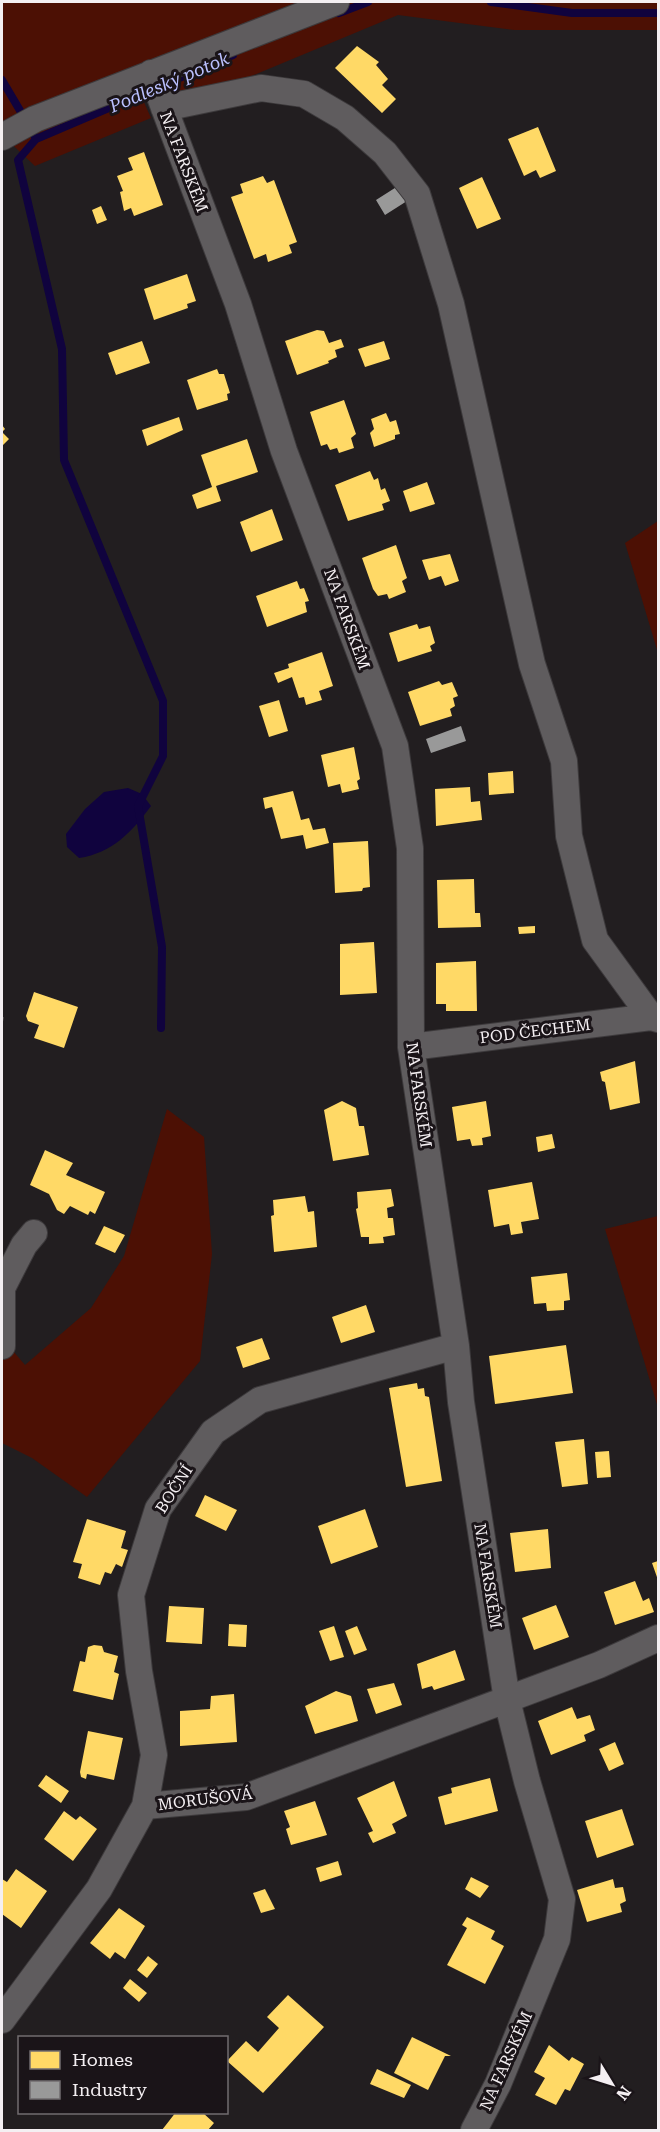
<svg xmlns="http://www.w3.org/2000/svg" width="660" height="2132" viewBox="0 0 660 2132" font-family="'Roboto Serif',serif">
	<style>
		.green { fill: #4c1004 }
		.water { fill: #10033e }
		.homes { fill: #ffd966 }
		.industry { fill: #999 }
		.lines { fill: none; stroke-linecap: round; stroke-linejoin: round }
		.stream { stroke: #10033e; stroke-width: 8 }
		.minor-casing { stroke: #3d3a3c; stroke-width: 28 }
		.path { stroke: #5e5a5c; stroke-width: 4; stroke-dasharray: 1.5 4.5; stroke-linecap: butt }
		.minor { stroke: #5f5c5e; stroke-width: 26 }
		.labels { text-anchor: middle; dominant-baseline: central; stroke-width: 6; stroke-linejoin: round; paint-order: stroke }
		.street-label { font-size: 16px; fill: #f4eff2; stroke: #1a1418 }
		.water-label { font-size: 18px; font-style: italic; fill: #bac0fe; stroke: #1a1418 }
	</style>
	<rect width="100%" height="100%" fill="#221e20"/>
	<!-- green -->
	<path class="green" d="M2 2H330L134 80 151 118 35 166 2 135Z
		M345 2H658V30H514L398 15 213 92C186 95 176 98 160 74Z
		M658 521V653L625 543Z
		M167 1109 204 1137 212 1254 200 1361 87 1497 32 1458 2 1443V1338L25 1365 91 1308 124 1256Z
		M658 1216V1408L605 1229Z"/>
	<!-- water -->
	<path class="water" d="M128 788 142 794 151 806C132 832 112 853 79 858L67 847 66 834 85 809 104 792Z"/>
	<!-- homes -->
	<path class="homes" d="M357 46 379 62 376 65 388 79 382 85 396 99 382 113 335 68Z
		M538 127 556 171 540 178 536 170 524 176 508 139Z
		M144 152 163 205 134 216 131 208 124 211 120 192 123 191 117 176 133 170 128 158Z
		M263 176 267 183 274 180 297 242 289 245 292 253 268 262 266 254 254 259 231 197 243 193 240 184Z
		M482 177 501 219 477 229 459 188Z
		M101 206 107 220 97 224 92 210Z
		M187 274 196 301 187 304 188 308 154 320 144 289Z
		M317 330 324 331 329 343 341 339 344 347 335 350 337 357 328 361 329 363 297 375 285 341Z
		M142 341 150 363 116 375 108 353Z
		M384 341 390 359 365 367 358 349Z
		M217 369 219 374H224L230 393 227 394 228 400 197 410 187 380Z
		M344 400 356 434 351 438 354 448 339 453 337 448 330 450 327 444 321 446 310 412Z
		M386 413 390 422 396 420 400 434 395 435V439L374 447 370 433 374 429 371 419Z
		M179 417 183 430 147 446 142 430Z
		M2 425 5 429 2 432 9 439 2 446Z
		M247 439 258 472 216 486 221 501 197 509 192 495 212 487 201 455Z
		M370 471 374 480 378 478 381 490 385 488 390 501 382 504 384 510 348 521 335 485Z
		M427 482 435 504 410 512 403 491Z
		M272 509 283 540 251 552 240 522Z
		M396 545 407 578 402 581 406 592 389 599 387 594 378 596 373 589 362 558Z
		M450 554 459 581 445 586 441 576 429 580 422 560Z
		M297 581 300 589 304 588 309 601 305 602 307 612 267 627 256 596Z
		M417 624 419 629 430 626 435 643 430 646 432 651 398 662 389 633Z
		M322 652 333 686 319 691 322 700 306 705 304 697 299 698 292 677 278 683 274 673 289 668 288 664Z
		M439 681 442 685 452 682 458 696 453 698 455 706 450 709 452 716 420 726 408 692Z
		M279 700 288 731 269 737 259 706Z
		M354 747 360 779 357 781 359 789 342 793 340 784 328 787 321 755Z
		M513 771 514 793 489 795 488 773Z
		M470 787 471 802 480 801 482 820 436 826 435 789Z
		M293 791 301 820 309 818 313 830 325 828 329 843 306 849 303 835 281 839 272 807 265 809 263 798Z
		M368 841 370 887 363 888 362 891 335 893 333 843Z
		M474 879 475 913H480L481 927 438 928 437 880Z
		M535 926V933L519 934 518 927Z
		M374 942 377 993 340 995V944Z
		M476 961 477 1011H446V1004H436V963Z
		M34 992 78 1007 64 1048 34 1038 39 1025 28 1021 26 1016Z
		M635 1061 640 1103 610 1110 605 1082 602 1081 600 1072Z
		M342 1101 356 1108 359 1126H364L369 1155 333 1161 324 1110Z
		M486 1101 491 1136 482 1138 483 1145 472 1146 470 1139 457 1141 452 1107Z
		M552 1134 555 1148 538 1152 536 1137Z
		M45 1150 73 1163 66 1175 105 1192 95 1214 90 1211 88 1215 70 1206 64 1214 57 1210 49 1194 30 1185Z
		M532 1182 539 1219 521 1222 523 1233 511 1235 509 1224 494 1227 488 1190Z
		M391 1189 394 1206 387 1208 388 1218H393L395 1235 383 1237 384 1243 369 1244V1237H361L356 1209 358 1208 357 1192Z
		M305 1196 308 1212 314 1211 317 1247 274 1252 271 1216 274 1215 273 1200Z
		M104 1226 125 1235 115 1253 95 1244Z
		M567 1273 570 1300 564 1301V1310L547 1311 546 1303 534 1304 531 1277Z
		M366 1305 375 1332 341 1343 332 1317Z
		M262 1338 270 1359 243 1368 236 1347Z
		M566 1345 573 1393 495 1404 489 1356Z
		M417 1383 418 1389 424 1388 425 1396 429 1397 442 1481 406 1487 389 1388Z
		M584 1439 588 1484 562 1487 555 1442Z
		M609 1451 611 1477 597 1478 595 1452Z
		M205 1495 237 1510 226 1531 195 1516Z
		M365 1509 378 1547 331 1564 318 1526Z
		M87 1519 126 1531 121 1548 128 1550 122 1567 116 1564 111 1574 105 1572 100 1585 78 1578 82 1564 73 1562Z
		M548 1529 551 1568 515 1572 510 1533Z
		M658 1561V1580L652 1563Z
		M635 1581 643 1601 649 1598 654 1612 615 1625 604 1592Z
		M556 1605 569 1637 534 1650 522 1618Z
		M169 1606 204 1608 202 1644 166 1642Z
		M229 1624 247 1625 246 1647 228 1646Z
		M334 1626 344 1657 330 1661 319 1631Z
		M357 1626 367 1650 354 1655 345 1631Z
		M94 1645 102 1646 104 1652 118 1656 114 1672 119 1674 113 1700 73 1691 80 1661 85 1662 88 1647Z
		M455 1650 465 1680 434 1690 432 1686 422 1689 417 1664Z
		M394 1683 402 1705 376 1714 367 1689Z
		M336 1691 351 1696 358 1721 315 1734 305 1706Z
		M234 1694 237 1742 180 1746V1711L210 1709 211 1696Z
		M572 1707 577 1719 590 1715 595 1730 584 1735 586 1741 551 1755 538 1721Z
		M88 1731 123 1738 114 1780 87 1774 86 1779 81 1777 80 1772Z
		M615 1742 624 1764 609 1771 599 1749Z
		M46 1775 69 1791 61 1803 38 1786Z
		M490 1778 498 1811 445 1825 438 1797 452 1793 451 1788Z
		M394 1781 407 1816 392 1824 396 1833 373 1843 368 1833 373 1831 357 1798Z
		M315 1801 327 1835 291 1845 286 1829 290 1827 284 1811Z
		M622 1809 634 1845 597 1858 585 1821Z
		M64 1811 76 1820 80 1816 97 1829 73 1861 44 1839Z
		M338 1861 342 1875 320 1882 316 1868Z
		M16 1869 47 1891 21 1928 2 1914V1879L7 1882Z
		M471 1877 489 1886 480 1898 465 1889Z
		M613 1879 615 1888 623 1887 626 1901 620 1904 622 1912 587 1922 577 1890Z
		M265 1889 275 1909 261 1913 253 1893Z
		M119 1908 145 1926 125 1959 115 1952 110 1959 90 1943Z
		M467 1917 495 1931 491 1939 504 1946 485 1984 447 1965 467 1928 462 1925Z
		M148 1956 158 1964 147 1978 137 1970Z
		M130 1979 147 1993 139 2002 123 1988Z
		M288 1995 324 2027 263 2093 227 2061 246 2041 258 2052 279 2028 267 2017Z
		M412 2037 451 2056H445L428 2090 394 2073Z
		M549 2045 569 2061 572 2057 584 2064 570 2091 565 2089 556 2105 535 2095 545 2078 534 2072Z
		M377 2069 411 2085 404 2098 370 2084Z
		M176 2112H202L214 2123 208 2130H162Z"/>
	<!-- industry -->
	<path class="industry" d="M398 186 407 201 385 215 376 200Z
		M461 726 466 741 431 753 426 739Z"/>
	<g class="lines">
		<!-- stream -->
		<path class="stream" d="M491 2 572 13H658
			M339 13 368 2
			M2 80 25 119
			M34 135 36 139 233 55
			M36 139 18 160 62 349 64 460 163 701V756L138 806 162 947 161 1028"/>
		<defs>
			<path id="minor" d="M151 73 238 304 284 451 395 746 410 848 411 1047 456 1346 461 1402 507 1700 527 1781 562 1899 557 1939 498 2084 474 2130
				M164 108 261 88 304 94 345 118 385 153 417 194 451 304 532 664 564 761 569 836 595 940 651 1017
				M2 137 35 119 336 2
				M411 1047 651 1017 658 1019
				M2 1346V1288L24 1245 34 1233
				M145 1806 154 1755 139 1671 131 1595 158 1509 213 1432 260 1400 456 1346
				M2 2020 99 1889 145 1806 246 1797 599 1665 658 1638"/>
		</defs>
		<!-- minor casing -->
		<use href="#minor" class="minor-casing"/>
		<!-- path -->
		<path class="path" d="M2 1019 7 1020"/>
		<!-- minor -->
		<use href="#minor" class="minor"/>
	</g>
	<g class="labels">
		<!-- street labels -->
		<g class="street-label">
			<text transform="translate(184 162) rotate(69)">NA FARSKÉM</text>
			<text transform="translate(347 619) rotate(70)">NA FARSKÉM</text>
			<text transform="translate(535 1031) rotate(-7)">POD ČECHEM</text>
			<text transform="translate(419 1095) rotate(82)">NA FARSKÉM</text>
			<text transform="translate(174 1489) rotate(-57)">BOČNÍ</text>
			<text transform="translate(488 1576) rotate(81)">NA FARSKÉM</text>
			<text transform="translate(205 1799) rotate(-7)">MORUŠOVÁ</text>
			<text transform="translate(506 2061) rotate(-66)">NA FARSKÉM</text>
		</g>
		<!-- water labels -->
		<g class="water-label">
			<text transform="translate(169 82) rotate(-23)">Podleský potok</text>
		</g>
	</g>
	<!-- border -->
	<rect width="660" height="2132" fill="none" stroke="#f4eff2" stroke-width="6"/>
	<!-- legend -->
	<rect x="18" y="2036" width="210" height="78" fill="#1a1418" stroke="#716c6f" stroke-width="1.5"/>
	<rect x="30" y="2051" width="30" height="18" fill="#ffd966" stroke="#716c6f" stroke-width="1.5"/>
	<text x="72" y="2066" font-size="18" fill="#f4eff2">Homes</text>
	<rect x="30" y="2081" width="30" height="18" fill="#999999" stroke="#716c6f" stroke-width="1.5"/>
	<text x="72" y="2096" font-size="18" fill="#f4eff2">Industry</text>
	<!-- north arrow -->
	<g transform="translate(612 2084) rotate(128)" stroke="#1a1418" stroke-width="4.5" paint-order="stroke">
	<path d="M0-4.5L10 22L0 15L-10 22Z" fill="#f4eff2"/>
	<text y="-9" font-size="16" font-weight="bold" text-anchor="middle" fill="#f4eff2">N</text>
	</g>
</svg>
